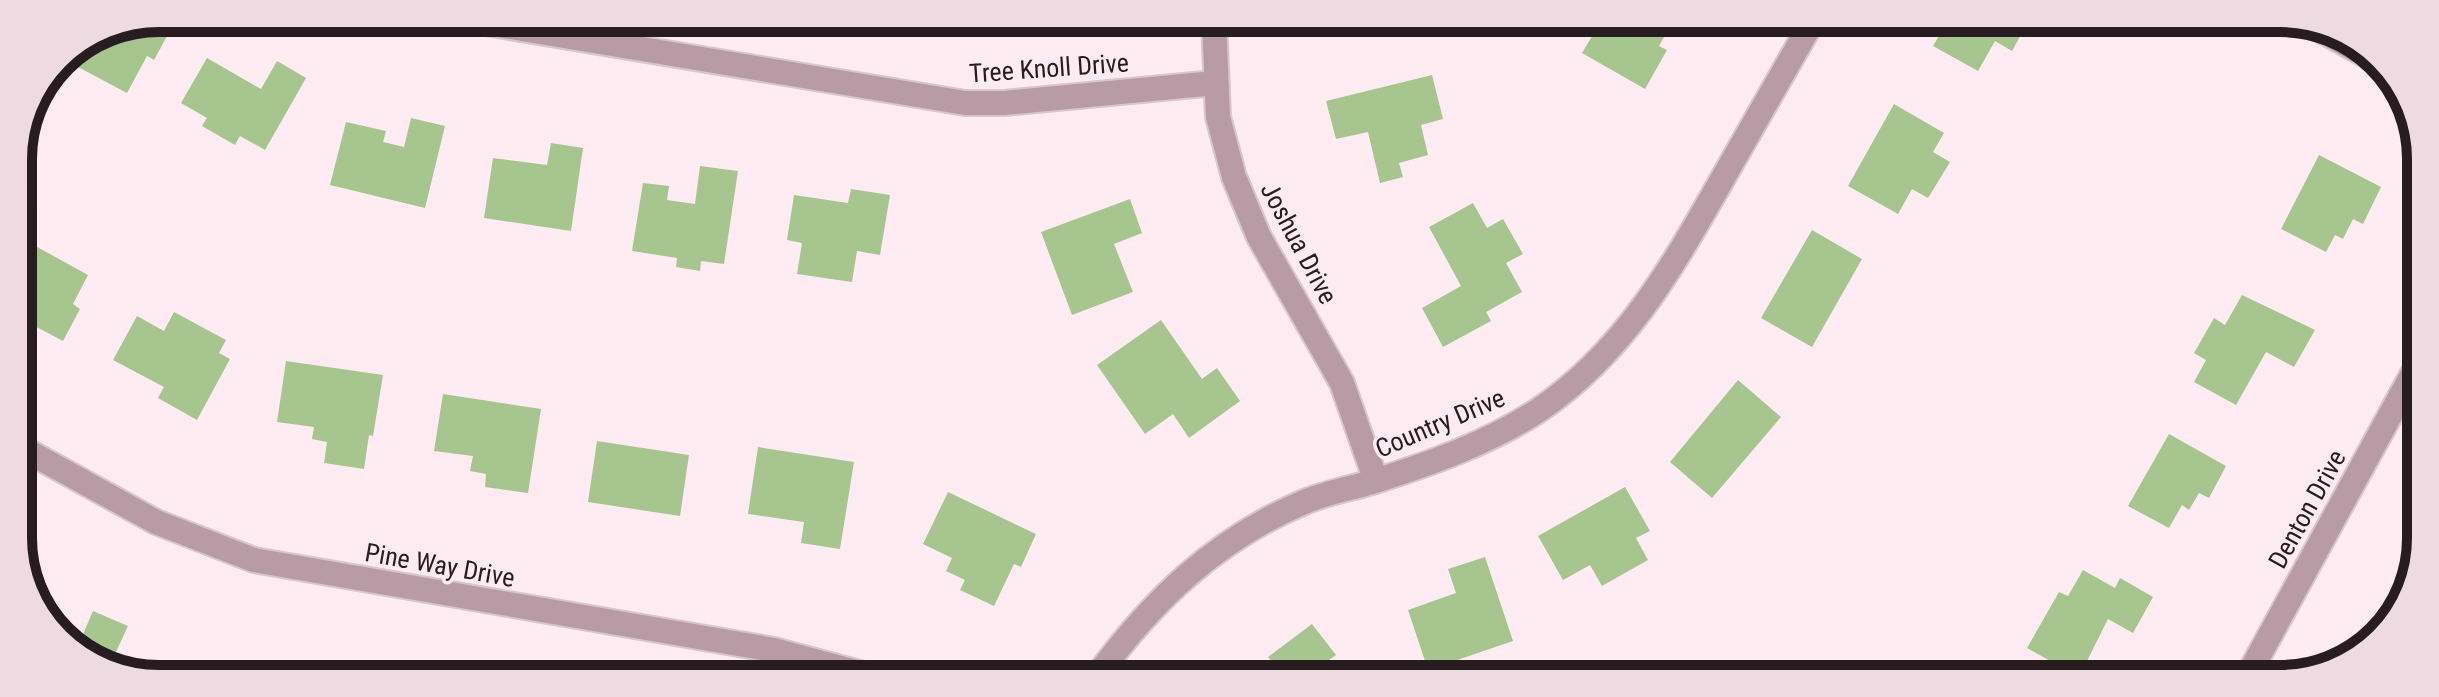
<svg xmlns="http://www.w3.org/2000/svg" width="2439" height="697" viewBox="0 0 2439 697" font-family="'Roboto Condensed',sans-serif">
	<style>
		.building { fill: #a7c58e }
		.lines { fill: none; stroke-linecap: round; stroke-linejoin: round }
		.street-casing { stroke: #d7c7cc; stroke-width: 28 }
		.street { stroke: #b89ba5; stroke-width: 24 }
		.labels { text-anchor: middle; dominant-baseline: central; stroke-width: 7; stroke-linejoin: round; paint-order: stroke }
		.street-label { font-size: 26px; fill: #271d21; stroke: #feecf2 }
		.rim { fill: none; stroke: #271d21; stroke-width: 10 }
	</style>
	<rect width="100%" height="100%" fill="#feecf2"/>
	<!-- building -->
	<path class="building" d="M159 18H177L154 60 147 56 127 93 61 58 105 29Z
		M1601 21 1621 24 1620 21H1673L1659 46 1667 50 1645 89 1582 53Z
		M1947 22H2028L2012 51 1995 41 1978 71 1933 46Z
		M207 58 261 89 277 61 306 78 265 150 240 136 235 145 202 126 207 118 181 103Z
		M1432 75 1443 119 1421 125 1428 155 1399 163 1403 177 1380 183 1368 132 1336 139 1326 101Z
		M1894 104 1944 133 1933 152 1950 162 1928 198 1912 189 1898 214 1848 186Z
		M411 118 445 126 425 208 330 185 346 122 386 131 383 142 404 147Z
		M551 143 583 148 571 231 484 218 493 158 547 165Z
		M2319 155 2381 187 2363 224 2353 219 2343 239 2335 235 2326 252 2281 229Z
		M700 166 738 171 724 264 701 261 700 271 676 267 677 258 632 251 643 183 669 186 667 200 695 204Z
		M851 189 890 195 880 255 857 251 852 282 797 274 802 243 787 240 794 195 848 203Z
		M1130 199 1142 233 1114 244 1133 292 1072 315 1041 232Z
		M1473 203 1487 228 1503 219 1523 254 1506 263 1522 292 1486 312 1491 321 1443 347 1422 308 1461 286 1429 227Z
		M1812 230 1862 259 1812 347 1761 318Z
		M19 237 88 275 73 304 80 309 63 341 27 322 33 310 19 302Z
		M2242 295 2315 330 2294 367 2266 352 2236 405 2194 382 2206 360 2194 353 2214 318 2225 325Z
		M174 312 226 340 219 353 230 359 197 420 158 398 164 387 113 360 137 316 164 331Z
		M1161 320 1202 379 1217 368 1240 401 1189 438 1173 414 1145 434 1097 365Z
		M286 361 383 375 373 436 369 435 364 469 324 463 327 442 312 439 314 427 277 422Z
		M1738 380 1781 417 1712 498 1670 462Z
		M443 394 541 409 528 493 485 487 486 474 470 471 473 456 434 451Z
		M2169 434 2226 466 2209 498 2199 493 2189 510 2182 505 2169 528 2128 506Z
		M597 441 689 455 680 516 588 502Z
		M758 447 854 462 840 549 801 543 804 522 748 514Z
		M1625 487 1650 531 1636 538 1648 560 1602 586 1590 565 1563 580 1538 536Z
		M948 492 1036 534 1021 567 1014 564 994 606 960 590 965 580 946 571 952 558 923 544Z
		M1485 557 1513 641 1428 670 1408 610 1456 593 1448 569Z
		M2083 570 2115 588 2120 578 2153 597 2133 633 2108 619 2079 677 2027 648 2059 592 2068 596Z
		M93 611 128 626 109 667 77 648Z
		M1312 624 1336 655 1326 662 1337 677H1262L1276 666 1268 657Z
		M208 660 246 669 244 675 205 674Z"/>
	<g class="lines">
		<defs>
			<path id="street" d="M462 19 965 103H1004L1215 83
				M1214 20 1218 117 1234 177 1259 237 1342 383 1376 481
				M2308 23 2382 64
				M20 447 156 522 254 560 774 650 871 676
				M1097 676C1152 601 1215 540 1302 503 1324 493 1349 489 1372 482 1429 464 1489 443 1539 410 1623 353 1670 271 1719 185 1750 130 1781 76 1812 22
				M2246 679 2417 366"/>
		</defs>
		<!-- street casing -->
		<use href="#street" class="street-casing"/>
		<!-- street -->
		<use href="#street" class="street"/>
	</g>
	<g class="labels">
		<!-- street labels -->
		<g class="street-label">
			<text transform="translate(1049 68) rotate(-4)">Tree Knoll Drive</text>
			<text transform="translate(1299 243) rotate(62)">Joshua Drive</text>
			<text transform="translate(1440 423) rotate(-23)">Country Drive</text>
			<text transform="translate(2307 509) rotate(-61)">Denton Drive</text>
			<text transform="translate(440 565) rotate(10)">Pine Way Drive</text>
		</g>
	</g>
	<!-- crop -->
	<path d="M0 0H2439V697H0ZM159 32H2280A127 127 0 0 1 2407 159V538A127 127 0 0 1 2280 665H159A127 127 0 0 1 32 538V159A127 127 0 0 1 159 32Z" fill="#eddbe1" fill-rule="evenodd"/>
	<path class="rim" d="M159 32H2280A127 127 0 0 1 2407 159V538A127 127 0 0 1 2280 665H159A127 127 0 0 1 32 538V159A127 127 0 0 1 159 32Z"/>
</svg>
